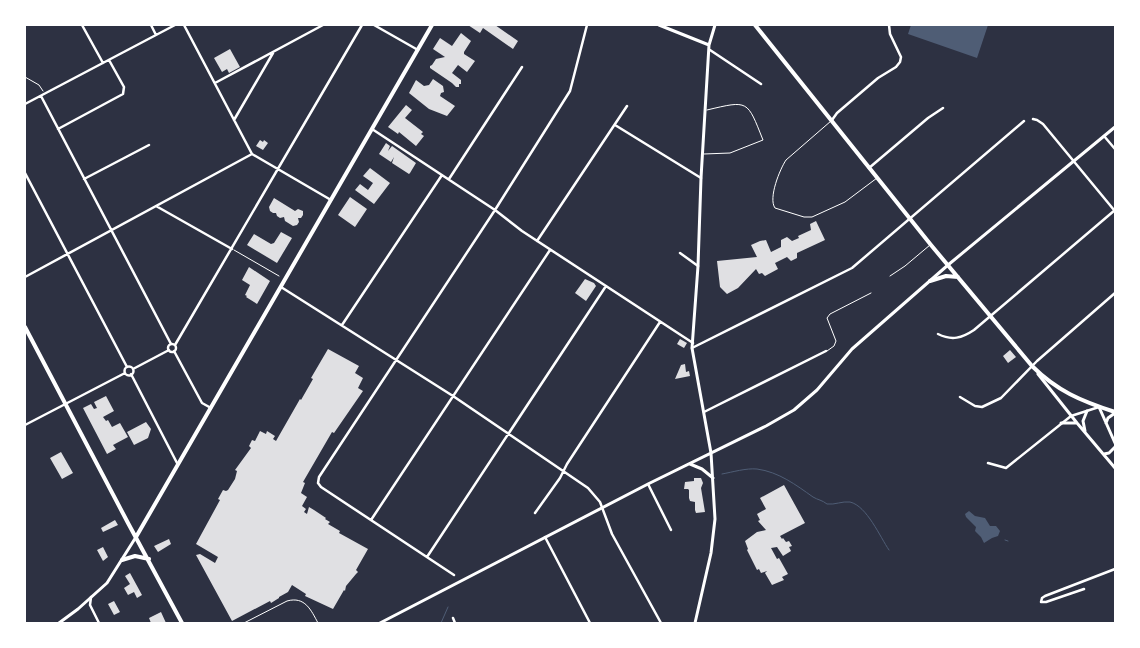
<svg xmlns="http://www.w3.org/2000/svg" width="1140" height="648" viewBox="0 0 1140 648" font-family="'Alegreya Sans',sans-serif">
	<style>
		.water { fill: #4f5d75 }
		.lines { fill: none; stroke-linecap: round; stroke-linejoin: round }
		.stream { stroke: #4f5d75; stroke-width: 1 }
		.building { fill: #e0e0e3 }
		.path { stroke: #fff; stroke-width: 1 }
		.service { stroke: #fff; stroke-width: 1 }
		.minor { stroke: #fff; stroke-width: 2.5 }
		.tertiary { stroke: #fff; stroke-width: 3 }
		.secondary { stroke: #fff; stroke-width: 4 }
	</style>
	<rect width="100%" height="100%" fill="#2d3142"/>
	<!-- water -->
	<path class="water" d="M911 25H988L977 58 908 34Z
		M969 511 975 516 985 518 990 526H996L1000 531 998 536 992 538 984 543 981 537 975 531 976 527 966 517 965 514Z"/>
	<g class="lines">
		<!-- stream -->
		<path class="stream" d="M722 474C733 472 746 468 757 469 779 472 796 485 813 497 818 500 822 500 827 504 835 505 842 501 850 502 867 506 880 537 889 550
			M1005 540 1008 541
			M441 623 448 607"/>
	</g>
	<!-- building -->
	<path class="building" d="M468 25H495L518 41 513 49 483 28 480 33Z
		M461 33 471 41 464 52V54L475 61 467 72 458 65 452 73 461 80V84H459V87H456L452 83 430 68V66L432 65 436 59 445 57 433 49 440 38 452 46Z
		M230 49 240 67 229 73 227 69 222 72 214 58Z
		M433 79 443 86 444 92 441 93 440 96 455 106 447 116 429 109 409 93 416 80 424 86 429 85Z
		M406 105 412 110 405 118 423 132 421 134 424 136 416 146 399 132 398 134 388 127Z
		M260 140 263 142 264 140 268 143 263 150 256 146Z
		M386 143 390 146 388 151 392 146 416 163 410 173 409 174 392 163 394 157 391 162 379 154Z
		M370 168 390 183 374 204 355 190 360 184 368 190 373 183 363 176Z
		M350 197 367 209 355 227 338 215Z
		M274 198 295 211 298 209 303 211V215L301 218H298L299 222 297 225 293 226 285 221 284 217 280 218 277 216 276 213H273L270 211 269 207Z
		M816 221 825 240 797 253V258L791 261 787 257 775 263 778 269 765 276 762 273 759 274 756 269 738 288 727 294 720 287 717 261 757 257 751 245 760 241 766 240 771 252 781 247V240L787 237 792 241 799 238 798 236 811 230 810 224Z
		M281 232 292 238 277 263 247 245 254 234 271 244 274 243Z
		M249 267 270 281 257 304 246 297 247 296 245 295 250 285 242 280Z
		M585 279 594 283 596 286 586 301 575 293Z
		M680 339 687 343 684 348 677 344Z
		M328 349 359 366 355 373 363 378 358 388 363 391 334 433 332 432 303 482 305 483 301 493 307 497 302 506 306 509 304 512 307 514 309 507 314 510 326 518 325 519 330 522 328 524 340 531 339 533 368 549 356 570 358 572 356 574 346 586 345 591 344 590 333 609 305 596 306 594 292 585 288 592 279 597V598L271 603 270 601 232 621 196 555 200 554 215 563 218 557 196 544 220 500 218 499 223 490 226 491 228 490 235 479 237 471 235 470 251 448 249 446 252 440 255 441 260 431 266 434 267 431 275 436 273 439 276 441 300 399 301 400 313 379 311 378Z
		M1010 350 1016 357 1008 363 1003 356Z
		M685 364 686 372 689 371 690 376 675 379 681 365Z
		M106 396 114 411 103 417 106 421 108 420 112 427 120 423 128 437 113 445 116 449 107 454 83 408 91 404 94 409 97 408 94 402Z
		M146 422 151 429 148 438 134 445 127 432Z
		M61 452 73 473 62 479 50 458Z
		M694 478H701L703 483 701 488 705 512 696 513 695 510V502L690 501 689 498V490L688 489H684L685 482 694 481Z
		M784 485 805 523 780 536 782 539 783 538 786 542 789 541 792 546 789 547 791 551 783 556 777 547 771 548 777 559 779 558 788 574 782 577 784 580 772 585 765 573 767 571 761 573 759 569 757 570 747 550 748 549 745 541 757 532 766 530 758 521 760 520 757 514 766 509 760 498Z
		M115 520 118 525 103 532 101 528Z
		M169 539 171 544 158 552 154 546Z
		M103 547 108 557 103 561 97 550Z
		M130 573 142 595 137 598 134 592 128 595 124 588 130 584 125 576Z
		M114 601 120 612 114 615 108 604Z
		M161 612 166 623H151L149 618Z"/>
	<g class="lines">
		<!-- path -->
		<path class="path" d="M25 77 39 85 43 91
			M234 250 279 276"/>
		<!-- service -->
		<path class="service" d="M831 121 786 160C780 169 768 198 775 208L804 217H812L845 202 877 178
			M704 154 730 153 763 140C747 100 749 100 707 110
			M890 276 905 266 930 245
			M827 351 834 346 836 341 827 318 830 314 871 293
			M244 623 287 601C305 596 311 610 318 623"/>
		<!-- minor -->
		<path class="minor" d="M82 25 103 63
			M151 25 156 35
			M184 25 252 154 331 200
			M374 25 418 50
			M710 50 761 84
			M215 83 323 25
			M41 96 171 344
			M25 104 175 25
			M1033 119 1037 120 1043 124 1114 210
			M234 120 273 53
			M832 120 837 113 878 78 896 67 900 62 901 57 890 34 889 25
			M615 125 701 178
			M58 129 123 94 124 87 109 60
			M372 129 495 210 522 231 693 343
			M1104 136 1115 149
			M869 168 928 118 943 108
			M25 173 127 367
			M84 179 149 145
			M449 179 522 67
			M156 206 232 249
			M537 241 627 106
			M680 253 698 266
			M25 277 252 154
			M281 287 453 396 588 488 600 502 612 534 661 623
			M342 325 442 175
			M938 334C952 341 962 338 974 330L1115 210
			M168 348a4 4 0 1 1 8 0a4 4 0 1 1-8 0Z
			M175 345 362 25
			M692 348 852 268 1024 121
			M174 351 202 403 211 408
			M124.5 371a4.5 4.5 0 1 1 9 0a4.5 4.5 0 1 1-9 0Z
			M133 369 169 350
			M131 374 177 463
			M960 397 975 406 982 407 1001 398 1037 361 1115 293
			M704 412 826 351
			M25 425 125 373
			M988 463 1006 468 1071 416 1099 407
			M648 484 671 530
			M535 513 560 478 567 464 660 322
			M371 520 550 250
			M545 537 590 623
			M427 557 606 286
			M454 575 321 487 318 483 319 477 495 210 570 91 587 25
			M1084 589 1046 602H1041L1042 598 1045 596 1115 569
			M91 597 90 605 99 623
			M453 618 455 623"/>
		<!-- tertiary -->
		<path class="tertiary" d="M659 25 709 45
			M1038 374 1077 423 1115 468
			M1099 407 1115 443
			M1061 423H1076
			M1106 423 1108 418 1115 413
			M1085 431 1083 421 1087 411
			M1104 454 1109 453 1115 447
			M690 464 702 469 713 478
			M59 623 78 609 107 583 136 537
			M380 623 648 484 766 426 794 410 817 390 852 349 948 265 1115 127
			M695 623 711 553 715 519 711 453 692 348 698 266 701 178 709 45 715 25"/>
		<!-- secondary -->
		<path class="secondary" d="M755 25 931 245 1032 366C1057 391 1081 401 1115 412
			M930 281 946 276 958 277
			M25 327 128 523 182 623
			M136 537 432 25
			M122 560 135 556 149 559"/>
	</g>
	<!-- border -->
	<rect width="1140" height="648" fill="none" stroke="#ffffff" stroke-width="52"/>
</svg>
